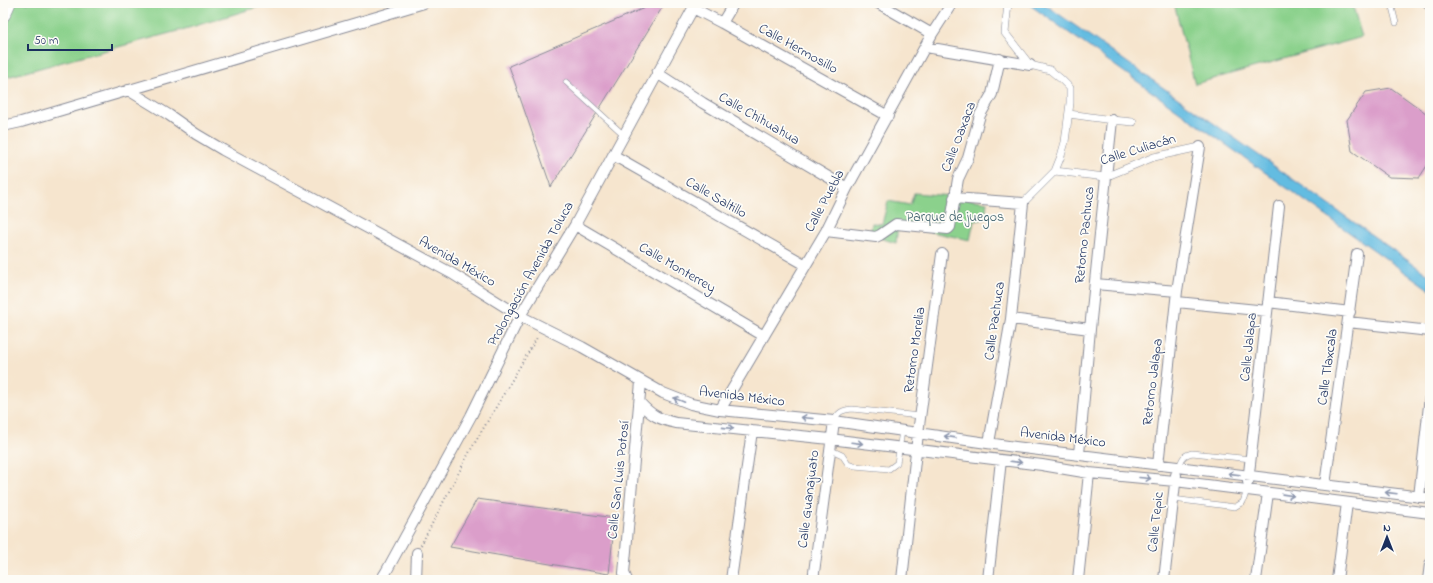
<svg xmlns="http://www.w3.org/2000/svg" width="1433" height="583" viewBox="0 0 1433 583" font-family="'Indie Flower',sans-serif">
	<style>
		.green { fill: #8bd18c; stroke: #538075 }
		.water { fill: #64bce1; stroke: #4076a0 }
		.building { fill: #db9eca }
		.lines { fill: none; stroke-linecap: round; stroke-linejoin: round }
		.service-casing { stroke: #888a96; stroke-width: 6 }
		.pedestrian-casing { stroke: #888a96; stroke-width: 8 }
		.minor-casing { stroke: #888a96; stroke-width: 12 }
		.tertiary-casing { stroke: #888a96; stroke-width: 14 }
		.primary-casing { stroke: #888a96; stroke-width: 16 }
		.path { stroke: #888a96; stroke-width: 2; stroke-dasharray: 1 3; stroke-linecap: butt }
		.service { stroke: #fff; stroke-width: 5 }
		.pedestrian { stroke: #fff; stroke-width: 7 }
		.minor { stroke: #fff; stroke-width: 10 }
		.tertiary { stroke: #fff; stroke-width: 12 }
		.primary { stroke: #fff; stroke-width: 15 }
		.oneway { stroke: #8d97ae }
		.labels { text-anchor: middle; dominant-baseline: central; stroke-width: 3.5; stroke-linejoin: round; paint-order: stroke }
		.street-label { font-size: 14px; fill: #1b2f5e; stroke: #fdfcf7 }
		.park-label { font-size: 14px; fill: #3d606c; stroke: #fdfcf7 }
	</style>
	<rect width="100%" height="100%" fill="#fdfcf7"/>
	<filter id="ink" filterUnits="userSpaceOnUse"><feTurbulence type="fractalNoise" baseFrequency=".025" numOctaves="2"/><feDisplacementMap in="SourceGraphic" scale="8" xChannelSelector="R" yChannelSelector="G"/><feConvolveMatrix kernelMatrix="1 2 1 2 8 2 1 2 1" color-interpolation-filters="sRGB"/></filter>
	<filter id="wash" filterUnits="userSpaceOnUse"><feTurbulence type="fractalNoise" baseFrequency=".012" numOctaves="4" result="noise"/><feDisplacementMap in="SourceGraphic" scale="16" xChannelSelector="R" yChannelSelector="G"/><feGaussianBlur stdDeviation="0.9" result="paint"/><feColorMatrix in="noise" values="0 0 0 0 0 0 0 0 0 0 0 0 0 0 0 0 0 1.4 0 .05"/><feComposite in="paint" operator="in"/></filter>
	<g filter="url(#wash)">
		<rect width="100%" height="100%" fill="#f6e5ce"/>
		<!-- green -->
		<path class="green" d="M16 3H271L185 29 3 78V41L9 20Z
			M1174 3H1352L1362 37 1195 84Z
			M914 193 951 196 987 202 985 219 974 221 970 240 898 225 896 243 870 235 872 223 882 224 888 201 910 205Z"/>
		<!-- water -->
		<path class="water" d="M1027 3H1043L1430 276V290Z"/>
		<g id="blocks">
			<!-- building -->
			<path class="building" d="M656 3H665L551 187 509 66Z
				M1391 88 1430 116V161L1419 178 1389 177 1352 151 1347 120 1366 92Z
				M477 499 615 518 609 574 450 547Z"/>
		</g>
	</g>
	<g filter="url(#ink)">
		<use href="#blocks" fill-opacity="0" stroke="#888a96" stroke-width="1"/>
		<g class="lines">
			<defs>
				<path id="service" d="M1391 3 1396 23
					M566 82 624 135
					M834 421C838 412 842 410 852 409L920 416
					M829 449 842 455 848 464 854 466 889 469 897 463 902 431
					M1179 467C1182 459 1183 455 1192 453L1251 459
					M1173 499 1235 507 1243 502 1247 490"/>
				<path id="pedestrian" d="M1008 3 1005 33 1030 65 1050 70 1061 79 1070 88V103L1065 142 1061 156 1055 171 1023 203
					M1069 114 1112 120 1133 122
					M1055 171 1105 177 1154 157 1200 147"/>
				<path id="minor" d="M878 3 932 34
					M693 8 722 23 888 116
					M722 23 734 3
					M926 47 1030 65
					M657 73 703 103 847 188
					M128 90 169 115 196 134 223 150 451 273 520 316 582 347 663 393 691 404 720 410 834 421 1015 447 1430 498
					M3 126 21 122 424 3
					M613 155 806 265
					M954 198 1023 203 1011 319 989 443
					M575 225 764 336
					M826 231 876 237 880 235 896 224 948 229 950 227 958 179 968 158 980 115 992 94 1000 59
					M1095 284 1177 291
					M1177 302 1267 311
					M1268 302 1350 312
					M1011 319 1090 329
					M1348 322 1430 331
					M640 403C652 416 659 419 676 423L830 439 1042 465 1089 473 1175 481 1430 513
					M720 410 826 231 847 188 932 34 952 3
					M1079 454 1090 329 1112 120
					M1158 465 1177 291 1200 147
					M1248 482 1279 206
					M1325 485 1357 254
					M1419 497 1430 396
					M381 580 386 572 471 416 520 316 575 225 696 3
					M416 580 417 553
					M627 580 624 573 641 382
					M731 580 752 431
					M813 580 834 421
					M902 580 918 433 942 254
					M988 580 1001 460
					M1078 580 1089 473
					M1164 580 1176 475
					M1256 580 1268 493
					M1337 580 1347 503
					M1428 580 1430 564"/>
				<path id="tertiary" d="M1430 3V4"/>
				<path id="primary" d="M3 14 8 3"/>
			</defs>
			<!-- service casing -->
			<use href="#service" class="service-casing"/>
			<!-- pedestrian casing -->
			<use href="#pedestrian" class="pedestrian-casing"/>
			<!-- minor casing -->
			<use href="#minor" class="minor-casing"/>
			<!-- tertiary casing -->
			<use href="#tertiary" class="tertiary-casing"/>
			<!-- primary casing -->
			<use href="#primary" class="primary-casing"/>
			<!-- path -->
			<path class="path" d="M421 545 470 451 538 336"/>
			<!-- service -->
			<use href="#service" class="service"/>
			<!-- pedestrian -->
			<use href="#pedestrian" class="pedestrian"/>
			<!-- minor -->
			<use href="#minor" class="minor"/>
			<!-- tertiary -->
			<use href="#tertiary" class="tertiary"/>
			<!-- primary -->
			<use href="#primary" class="primary"/>
		</g>
		<!-- one-way arrows -->
		<defs><path id="oneway-shaft" d="M-6 0H5M1.5-3L5.5 0L1.5 3" fill="none" stroke-width="1.6" stroke-linecap="round" stroke-linejoin="round"/></defs>
		<g class="oneway">
			<use href="#oneway-shaft" transform="translate(679 400) rotate(-158)"/>
			<use href="#oneway-shaft" transform="translate(807 418) rotate(-175)"/>
			<use href="#oneway-shaft" transform="translate(728 428) rotate(6)"/>
			<use href="#oneway-shaft" transform="translate(950 437) rotate(-172)"/>
			<use href="#oneway-shaft" transform="translate(857 443) rotate(7)"/>
			<use href="#oneway-shaft" transform="translate(1016 462) rotate(7)"/>
			<use href="#oneway-shaft" transform="translate(1234 474) rotate(-173)"/>
			<use href="#oneway-shaft" transform="translate(1145 478) rotate(5)"/>
			<use href="#oneway-shaft" transform="translate(1391 493) rotate(-173)"/>
			<use href="#oneway-shaft" transform="translate(1288 495) rotate(8)"/>
		</g>
	</g>
	<g class="labels">
		<!-- street labels -->
		<g class="street-label">
			<text transform="translate(798 49) rotate(29)">Calle Hermosillo</text>
			<text transform="translate(759 119) rotate(30)">Calle Chihuahua</text>
			<text transform="translate(959 137) rotate(-69)">Calle Oaxaca</text>
			<text transform="translate(1138 150) rotate(-17)">Calle Culiacán</text>
			<text transform="translate(716 198) rotate(30)">Calle Saltillo</text>
			<text transform="translate(825 201) rotate(-62)">Calle Puebla</text>
			<text transform="translate(1085 235) rotate(-84)">Retorno Pachuca</text>
			<text transform="translate(457 262) rotate(30)">Avenida México</text>
			<text transform="translate(677 268) rotate(30)">Calle Monterrey</text>
			<text transform="translate(531 274) rotate(-61)">Prolongación Avenida Toluca</text>
			<text transform="translate(995 321) rotate(-82)">Calle Pachuca</text>
			<text transform="translate(1249 347) rotate(-84)">Calle Jalapa</text>
			<text transform="translate(915 350) rotate(-82)">Retorno Morelia</text>
			<text transform="translate(1328 367) rotate(-82)">Calle Tlaxcala</text>
			<text transform="translate(1153 382) rotate(-83)">Retorno Jalapa</text>
			<text transform="translate(742 397) rotate(7)">Avenida México</text>
			<text transform="translate(1063 438) rotate(7)">Avenida México</text>
			<text transform="translate(619 480) rotate(-84)">Calle San Luis Potosí</text>
			<text transform="translate(809 499) rotate(-83)">Calle Guanajuato</text>
			<text transform="translate(1156 522) rotate(-84)">Calle Tepic</text>
		</g>
		<!-- park labels -->
		<g class="park-label">
			<text x="955" y="217">Parque de juegos</text>
		</g>
	</g>
	<!-- margin -->
	<rect width="1433" height="583" fill="none" stroke="#fdfcf7" stroke-width="16"/>
	<!-- north arrow -->
	<g transform="translate(1387 537)" stroke="#fdfcf7" stroke-width="3" paint-order="stroke">
	<path d="M0-3L7 15L0 10L-7 15Z" fill="#1b2f5e"/>
	<text y="-6" font-size="11" font-weight="bold" text-anchor="middle" fill="#1b2f5e">N</text>
	</g>
	<!-- scale -->
	<path d="M28 44v6h84v-6" fill="none" stroke="#1b2f5e" stroke-width="2"/>
	<text x="34" y="44" font-size="12" fill="#1b2f5e" stroke="#fdfcf7" stroke-width="3" paint-order="stroke">50 m</text>
</svg>
